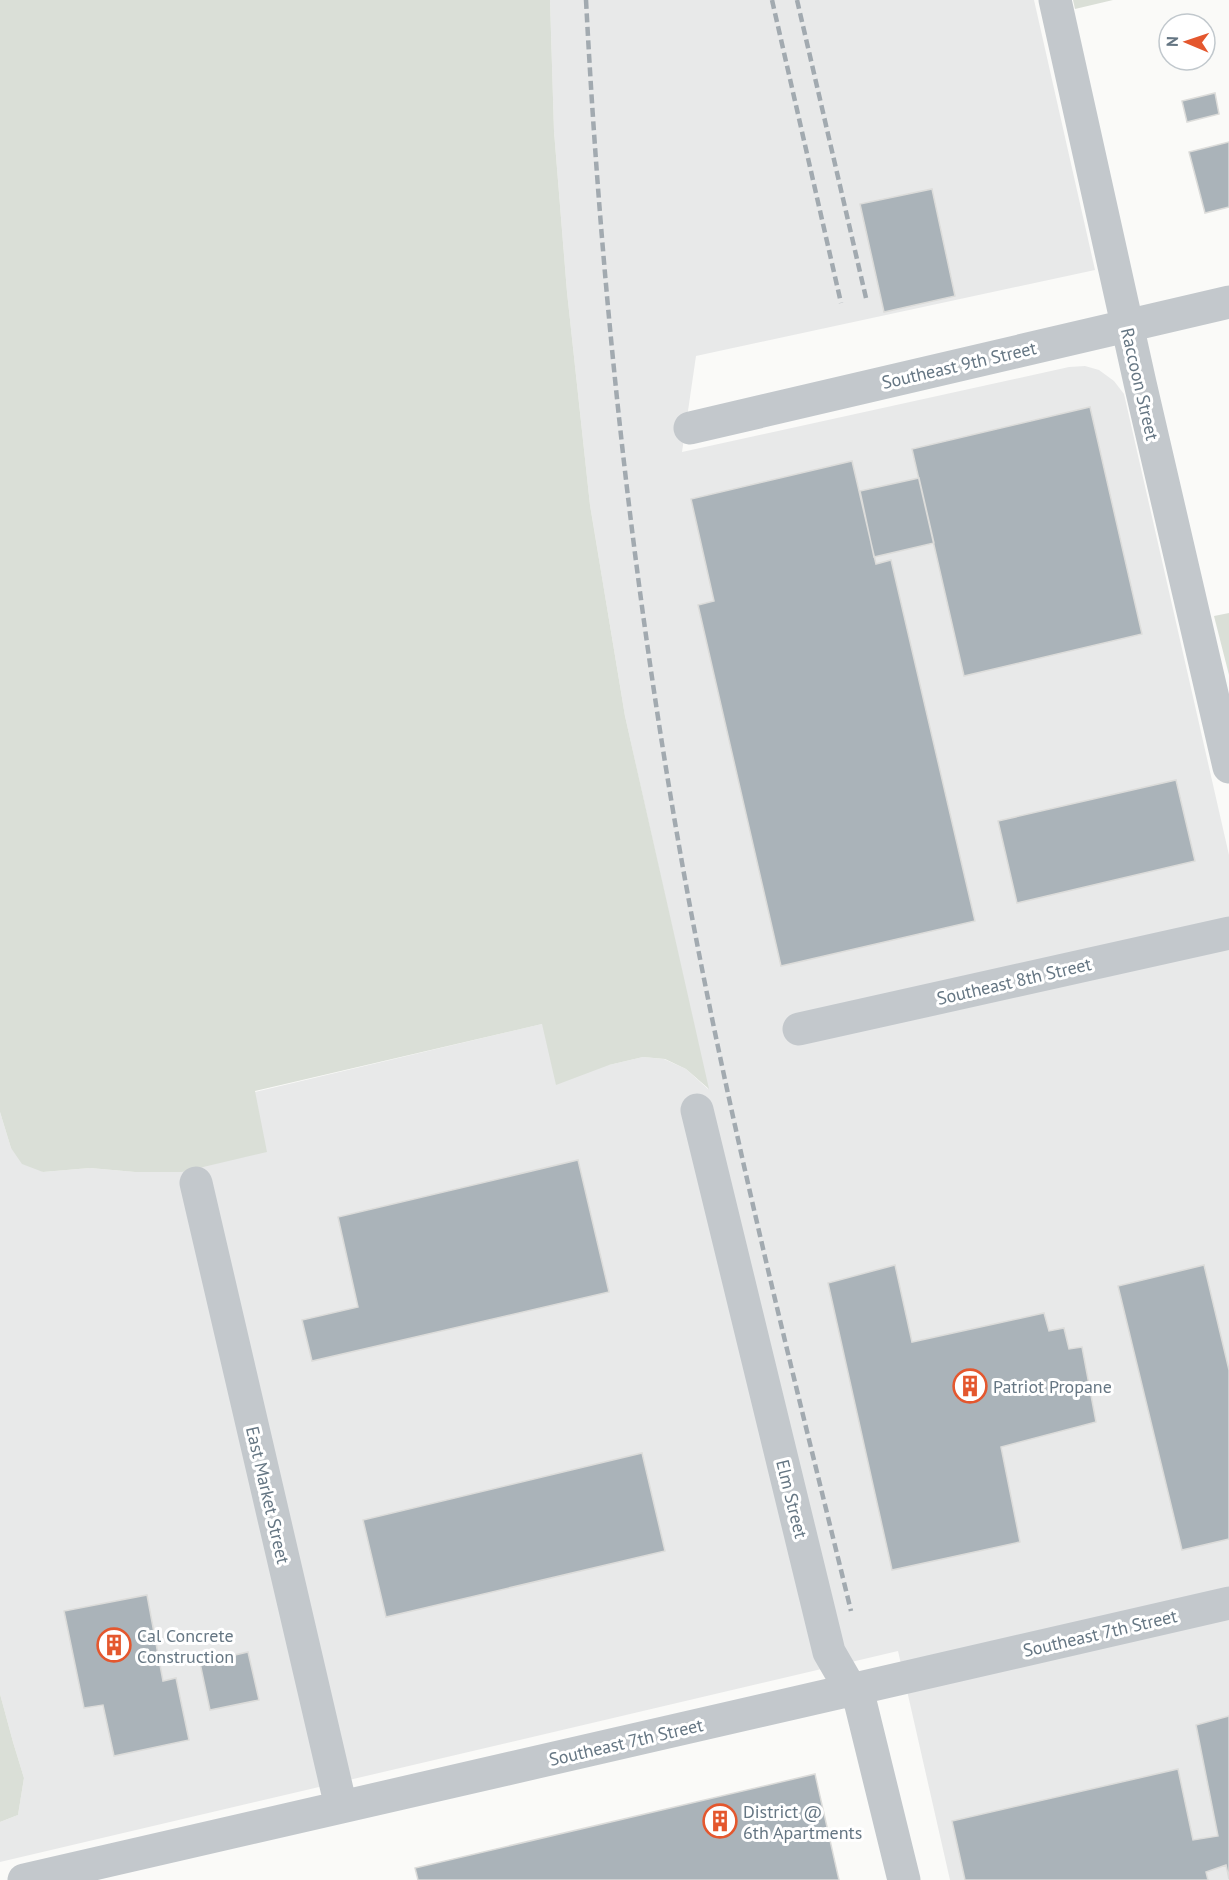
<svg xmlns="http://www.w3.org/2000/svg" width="1229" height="1880" viewBox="0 0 1229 1880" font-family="'PT Sans',sans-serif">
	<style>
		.built { fill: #e8e9e9 }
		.green { fill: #dadfd7 }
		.building { fill: #aab3b9; stroke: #dcdcda; stroke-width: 1.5 }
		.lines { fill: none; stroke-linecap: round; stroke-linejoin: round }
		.street { stroke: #c3c8cc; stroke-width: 33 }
		.rail { stroke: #a2aab0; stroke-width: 4.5; stroke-dasharray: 9 4.5; stroke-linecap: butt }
		.labels { text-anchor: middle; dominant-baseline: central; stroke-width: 6; stroke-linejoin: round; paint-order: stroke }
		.street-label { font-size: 18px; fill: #657683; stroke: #fff }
		.poi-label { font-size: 18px; fill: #657683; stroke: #fff; text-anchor: start }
	</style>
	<rect width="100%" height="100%" fill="#fafaf8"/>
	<!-- built -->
	<path class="built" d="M550 0H1034L1095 270 696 356 682 452 1069 367 1085 366 1099 370 1114 381 1124 394 1229 855V1880H950L898 1651 0 1862V1822L18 1815 24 1778 13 1742 0 1694V1112L11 1148 43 1172 90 1168 135 1172H182L255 1092 542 1024 609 1065 643 1057 664 1059 686 1069 708 1089 625 716 590 505 567 292 554 131Z"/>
	<!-- green -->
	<path class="green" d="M0 0H550L554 131 567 292 590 505 625 716 709 1089 686 1069 665 1059 643 1057 609 1065 556 1085 542 1024 255 1091 267 1152 182 1172H135L90 1168 43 1172 22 1164 11 1148 0 1112Z
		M1073 0H1113L1075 9Z
		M1229 613V675L1214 616Z
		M0 1694 13 1742 24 1778 18 1815 0 1822Z"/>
	<!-- building -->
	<path class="building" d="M1215 93 1219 114 1187 122 1182 101Z
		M1229 142V207L1205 213 1189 152Z
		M932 189 955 296 884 312 860 204Z
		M1090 407 1142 634 964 676 912 449Z
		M852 461 876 564 891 560 975 921 781 966 698 605 714 601 691 499Z
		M919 478 934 543 874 557 860 491Z
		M1176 780 1195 861 1017 903 998 821Z
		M578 1160 609 1292 312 1361 302 1320 358 1307 338 1217Z
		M895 1265 912 1342 1044 1313 1049 1331 1064 1328 1069 1349 1082 1347 1096 1422 1001 1447 1020 1542 892 1570 828 1283Z
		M1204 1265 1229 1370V1539L1182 1550 1118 1286Z
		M642 1453 665 1551 386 1617 363 1520Z
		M147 1595 163 1681 176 1678 189 1740 114 1756 103 1705 84 1708 64 1611Z
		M248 1652 259 1700 210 1710 200 1663Z
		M1229 1716V1879L1226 1865 1206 1872 1208 1880H965L952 1821 1178 1769 1193 1840 1218 1836 1196 1725Z
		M815 1774 839 1880H418L415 1868Z"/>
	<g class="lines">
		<!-- street -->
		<path class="street" d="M1055 0 1140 383 1229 767
			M690 428 1229 302
			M799 1029 1229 933
			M697 1110 829 1652 851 1690 859 1697 904 1880
			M196 1183 341 1807
			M24 1880 1229 1603"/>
		<!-- rail -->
		<path class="rail" d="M586 0C601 287 631 574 681 857 726 1111 790 1361 851 1611
			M772 0 841 303
			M797 0 866 298"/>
	</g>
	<!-- icons -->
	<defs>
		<symbol id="building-ring" viewBox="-11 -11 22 22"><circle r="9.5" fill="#fff" stroke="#e4572e" stroke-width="1.5"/><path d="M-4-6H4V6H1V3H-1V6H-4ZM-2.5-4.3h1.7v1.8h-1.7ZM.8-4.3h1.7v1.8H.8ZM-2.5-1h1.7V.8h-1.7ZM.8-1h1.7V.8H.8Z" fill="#e4572e"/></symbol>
	</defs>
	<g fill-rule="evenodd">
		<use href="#building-ring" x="951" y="1367" width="38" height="38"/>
		<use href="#building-ring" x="95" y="1626" width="38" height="38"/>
		<use href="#building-ring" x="701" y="1802" width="38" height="38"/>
	</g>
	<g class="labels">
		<!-- street labels -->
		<g class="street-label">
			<text transform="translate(959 365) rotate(-13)">Southeast 9th Street</text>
			<text transform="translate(1140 384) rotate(77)">Raccoon Street</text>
			<text transform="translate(1014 981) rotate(-13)">Southeast 8th Street</text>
			<text transform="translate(268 1495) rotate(77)">East Market Street</text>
			<text transform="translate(792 1499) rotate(76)">Elm Street</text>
			<text transform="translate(1100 1633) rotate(-13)">Southeast 7th Street</text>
			<text transform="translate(626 1742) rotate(-13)">Southeast 7th Street</text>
		</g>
		<!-- poi labels -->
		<g class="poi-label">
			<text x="993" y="1386">Patriot Propane</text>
			<text x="137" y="1635">Cal Concrete<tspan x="137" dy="21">Construction</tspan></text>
			<text x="743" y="1811">District @<tspan x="743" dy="21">6th Apartments</tspan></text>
		</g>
	</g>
	<!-- north arrow -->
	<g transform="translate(1187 42) rotate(272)"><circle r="28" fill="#ffffff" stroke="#c1c8cd" stroke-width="1.5"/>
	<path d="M0-4.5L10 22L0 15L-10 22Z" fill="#e4572e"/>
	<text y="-9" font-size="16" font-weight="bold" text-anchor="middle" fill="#657683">N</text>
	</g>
</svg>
